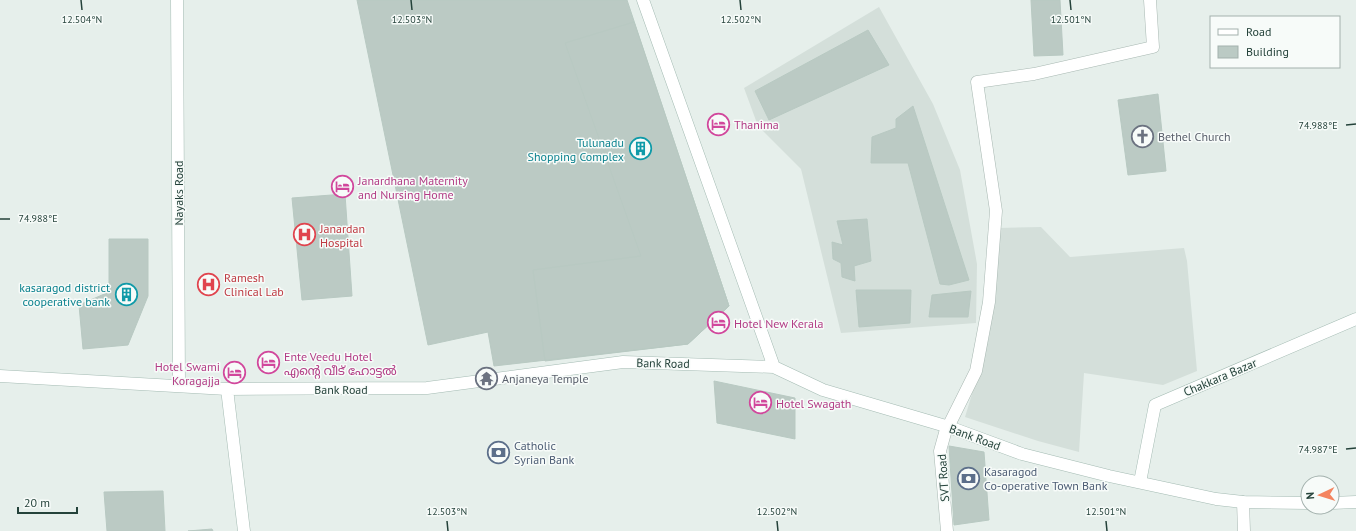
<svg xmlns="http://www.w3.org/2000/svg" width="1356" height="531" viewBox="0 0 1356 531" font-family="'PT Sans','Noto Sans Malayalam',sans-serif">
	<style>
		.built { fill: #d4dfda }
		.building { fill: #bbcac4; stroke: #b8c9c2 }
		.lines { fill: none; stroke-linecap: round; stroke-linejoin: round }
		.street-casing { stroke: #a8b8b2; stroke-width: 13 }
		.secondary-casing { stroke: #a4bbb3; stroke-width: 13 }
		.street { stroke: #fff; stroke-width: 12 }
		.secondary { stroke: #fff; stroke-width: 12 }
		.ticks { fill: none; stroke: #24423a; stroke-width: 1.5 }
		.labels { text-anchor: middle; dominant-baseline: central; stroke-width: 3; stroke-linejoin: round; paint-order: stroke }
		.hotel-label { font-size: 12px; fill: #b23c85; stroke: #f7fbf9; text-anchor: start }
		.worship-label { font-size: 12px; fill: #5b616d; stroke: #f7fbf9; text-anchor: start }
		.culture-label { font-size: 12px; fill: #0d838f; stroke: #f7fbf9; text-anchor: end }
		.street-label { font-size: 12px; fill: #24423a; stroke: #f7fbf9 }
		.health-label { font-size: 12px; fill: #be3a42; stroke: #f7fbf9; text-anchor: start }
		.service-label { font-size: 12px; fill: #4e5e75; stroke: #f7fbf9; text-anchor: start }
		.ticks-label { font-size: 10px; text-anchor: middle; fill: #24423a; stroke: #f7fbf9; stroke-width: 3; stroke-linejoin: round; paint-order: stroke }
	</style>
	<rect width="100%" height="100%" fill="#e6efeb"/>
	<!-- built -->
	<path class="built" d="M879 7 933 104 960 170 977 264 976 323 841 333 801 169 758 126 744 88Z
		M1041 227 1070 257 1184 248 1187 261 1197 371 1163 385 1084 373 1079 452 1038 441 965 417 989 338 998 228Z"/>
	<!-- building -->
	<path class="building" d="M357 0H627L729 306 688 344 494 366 488 332 428 345Z
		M1031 0H1060L1063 55 1034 56Z
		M634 22 729 306 688 344 545 361 533 270 641 256 565 43Z
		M868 30 889 65 769 120 755 91Z
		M1158 94 1166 171 1128 175 1118 100Z
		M913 106 969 280 949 285 940 284 908 163H871L872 137 896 128V119Z
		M345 194 352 296 302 300 292 198Z
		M867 219 871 261 854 266 855 281 842 277 841 263 833 259 832 242 843 245 837 221Z
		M109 239H148V296L128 345 83 349 79 305 109 292Z
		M856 290H911L910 323 859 327Z
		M971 291 968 317H929L932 295Z
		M714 381 795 398V439L717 423Z
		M949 446 984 452 989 520 954 525Z
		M163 491 165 531H107L104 492Z
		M212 529 213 531H188Z"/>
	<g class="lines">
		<defs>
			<path id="street" d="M1243 502 1244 531
				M947 531 940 451 945 433 976 371 989 302 996 211 977 82 1034 74 1153 47 1150 0"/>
			<path id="secondary" d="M177 0 179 385
				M643 0 774 367
				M0 376 227 389 427 388 623 362 774 367 823 390 949 427 1022 454 1109 476 1216 499 1243 502 1308 503
				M227 389 244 531
				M1140 482 1155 405 1356 319
				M1332 503 1356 502"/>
		</defs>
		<!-- street casing -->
		<use href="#street" class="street-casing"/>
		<!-- secondary casing -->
		<use href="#secondary" class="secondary-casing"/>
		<!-- street -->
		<use href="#street" class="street"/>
		<!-- secondary -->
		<use href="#secondary" class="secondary"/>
	</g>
	<!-- ticks -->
	<path class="ticks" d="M81 0 82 10M411 0 412 10M740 0 741 10M1070 0 1071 10M1346 125 1356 124M0 219H10M1346 449 1356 448M447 521 448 531M777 521 778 531M1106 521 1107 531"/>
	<!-- icons -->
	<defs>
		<symbol id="hotel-ring" viewBox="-11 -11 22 22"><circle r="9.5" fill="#f7fbf9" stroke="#d1479c" stroke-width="1.5"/><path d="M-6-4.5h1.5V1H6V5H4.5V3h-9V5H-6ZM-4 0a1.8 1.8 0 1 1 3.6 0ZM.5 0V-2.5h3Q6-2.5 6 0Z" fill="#d1479c"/></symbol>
		<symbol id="church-ring" viewBox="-11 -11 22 22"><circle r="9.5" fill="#f7fbf9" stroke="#6b7280" stroke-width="1.5"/><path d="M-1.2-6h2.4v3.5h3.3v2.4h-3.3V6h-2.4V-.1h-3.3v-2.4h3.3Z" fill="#6b7280"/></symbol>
		<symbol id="building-ring" viewBox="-11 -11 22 22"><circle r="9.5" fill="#f7fbf9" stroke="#0f9aa8" stroke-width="1.5"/><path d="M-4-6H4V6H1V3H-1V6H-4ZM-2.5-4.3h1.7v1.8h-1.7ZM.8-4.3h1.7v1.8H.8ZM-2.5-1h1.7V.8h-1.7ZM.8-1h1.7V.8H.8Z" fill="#0f9aa8"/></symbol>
		<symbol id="hospital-ring" viewBox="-11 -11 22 22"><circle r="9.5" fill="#f7fbf9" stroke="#e0444e" stroke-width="1.5"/><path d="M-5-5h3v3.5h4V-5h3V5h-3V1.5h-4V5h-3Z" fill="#e0444e"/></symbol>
		<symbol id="temple-ring" viewBox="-11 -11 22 22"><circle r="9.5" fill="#f7fbf9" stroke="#6b7280" stroke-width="1.5"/><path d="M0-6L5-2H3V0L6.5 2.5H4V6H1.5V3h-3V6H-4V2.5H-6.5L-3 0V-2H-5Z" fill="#6b7280"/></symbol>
		<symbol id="bank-ring" viewBox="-11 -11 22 22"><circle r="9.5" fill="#f7fbf9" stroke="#5c6f8a" stroke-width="1.5"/><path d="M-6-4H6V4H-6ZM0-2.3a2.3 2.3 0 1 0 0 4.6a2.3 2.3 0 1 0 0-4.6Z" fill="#5c6f8a"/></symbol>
	</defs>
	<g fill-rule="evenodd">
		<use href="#hotel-ring" x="706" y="112" width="25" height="25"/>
		<use href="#church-ring" x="1130" y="124" width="25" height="25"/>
		<use href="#building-ring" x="628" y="136" width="25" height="25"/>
		<use href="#hotel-ring" x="330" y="174" width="25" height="25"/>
		<use href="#hospital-ring" x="292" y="222" width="25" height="25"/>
		<use href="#hospital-ring" x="196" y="272" width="25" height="25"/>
		<use href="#building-ring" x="114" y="282" width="25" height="25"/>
		<use href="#hotel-ring" x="706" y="310" width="25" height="25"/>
		<use href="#hotel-ring" x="256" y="350" width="25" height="25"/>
		<use href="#hotel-ring" x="222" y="360" width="25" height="25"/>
		<use href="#temple-ring" x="474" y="366" width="25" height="25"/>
		<use href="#hotel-ring" x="748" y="390" width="25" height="25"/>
		<use href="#bank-ring" x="486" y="440" width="25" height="25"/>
		<use href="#bank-ring" x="956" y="466" width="25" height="25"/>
	</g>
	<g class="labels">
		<!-- hotel labels -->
		<g class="hotel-label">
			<text x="734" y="124">Thanima</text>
			<text x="358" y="180">Janardhana Maternity<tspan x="358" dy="14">and Nursing Home</tspan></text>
			<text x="734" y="323">Hotel New Kerala</text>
			<text x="284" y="356">Ente Veedu Hotel<tspan x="284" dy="14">എന്റെ വീട് ഹോട്ടൽ</tspan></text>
			<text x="220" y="366" text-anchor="end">Hotel Swami<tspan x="220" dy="14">Koragajja</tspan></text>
			<text x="776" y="403">Hotel Swagath</text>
		</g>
		<!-- worship labels -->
		<g class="worship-label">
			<text x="1158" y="136">Bethel Church</text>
			<text x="502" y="378">Anjaneya Temple</text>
		</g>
		<!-- culture labels -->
		<g class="culture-label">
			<text x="624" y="142">Tulunadu<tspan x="624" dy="14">Shopping Complex</tspan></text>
			<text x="110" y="287">kasaragod district<tspan x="110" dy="14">cooperative bank</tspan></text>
		</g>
		<!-- street labels -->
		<g class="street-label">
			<text transform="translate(178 193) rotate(-90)">Nayaks Road</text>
			<text transform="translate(663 363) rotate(1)">Bank Road</text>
			<text transform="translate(1220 377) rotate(-23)">Chakkara Bazar</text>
			<text x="341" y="389">Bank Road</text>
			<text transform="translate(975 437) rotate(20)">Bank Road</text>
			<text transform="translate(943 478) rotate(-94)">SVT Road</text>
		</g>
		<!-- health labels -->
		<g class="health-label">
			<text x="320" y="228">Janardan<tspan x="320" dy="14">Hospital</tspan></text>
			<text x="224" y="277">Ramesh<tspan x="224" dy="14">Clinical Lab</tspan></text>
		</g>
		<!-- service labels -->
		<g class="service-label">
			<text x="514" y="445">Catholic<tspan x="514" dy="14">Syrian Bank</tspan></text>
			<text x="984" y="471">Kasaragod<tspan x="984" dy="14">Co-operative Town Bank</tspan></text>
		</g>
	</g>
	<g class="ticks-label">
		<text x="741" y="23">12.502°N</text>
		<text x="1071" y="23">12.501°N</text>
		<text x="82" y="23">12.504°N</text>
		<text x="412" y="23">12.503°N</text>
		<text x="1318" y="129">74.988°E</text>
		<text x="38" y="222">74.988°E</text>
		<text x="1318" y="453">74.987°E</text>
		<text x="447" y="515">12.503°N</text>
		<text x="777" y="515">12.502°N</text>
		<text x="1106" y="515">12.501°N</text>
	</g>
	<!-- legend -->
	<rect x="1210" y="16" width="130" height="52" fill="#f7fbf9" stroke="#a3b1ad"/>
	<rect x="1218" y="29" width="20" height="6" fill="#ffffff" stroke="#a3b1ad"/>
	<text x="1246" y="36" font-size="12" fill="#24423a">Road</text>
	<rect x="1218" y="46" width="20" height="12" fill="#bbcac4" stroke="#a3b1ad"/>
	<text x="1246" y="56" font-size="12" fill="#24423a">Building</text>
	<!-- north arrow -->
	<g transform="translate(1320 495) rotate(266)"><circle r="19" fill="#f7fbf9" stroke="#a3b1ad"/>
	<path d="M0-3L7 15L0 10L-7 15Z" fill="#f4845f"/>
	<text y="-6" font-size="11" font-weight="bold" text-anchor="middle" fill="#24423a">N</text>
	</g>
	<!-- scale -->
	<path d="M18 507v6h59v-6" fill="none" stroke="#24423a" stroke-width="2"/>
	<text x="24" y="507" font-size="12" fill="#24423a" stroke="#f7fbf9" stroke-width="3" paint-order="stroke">20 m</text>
</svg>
